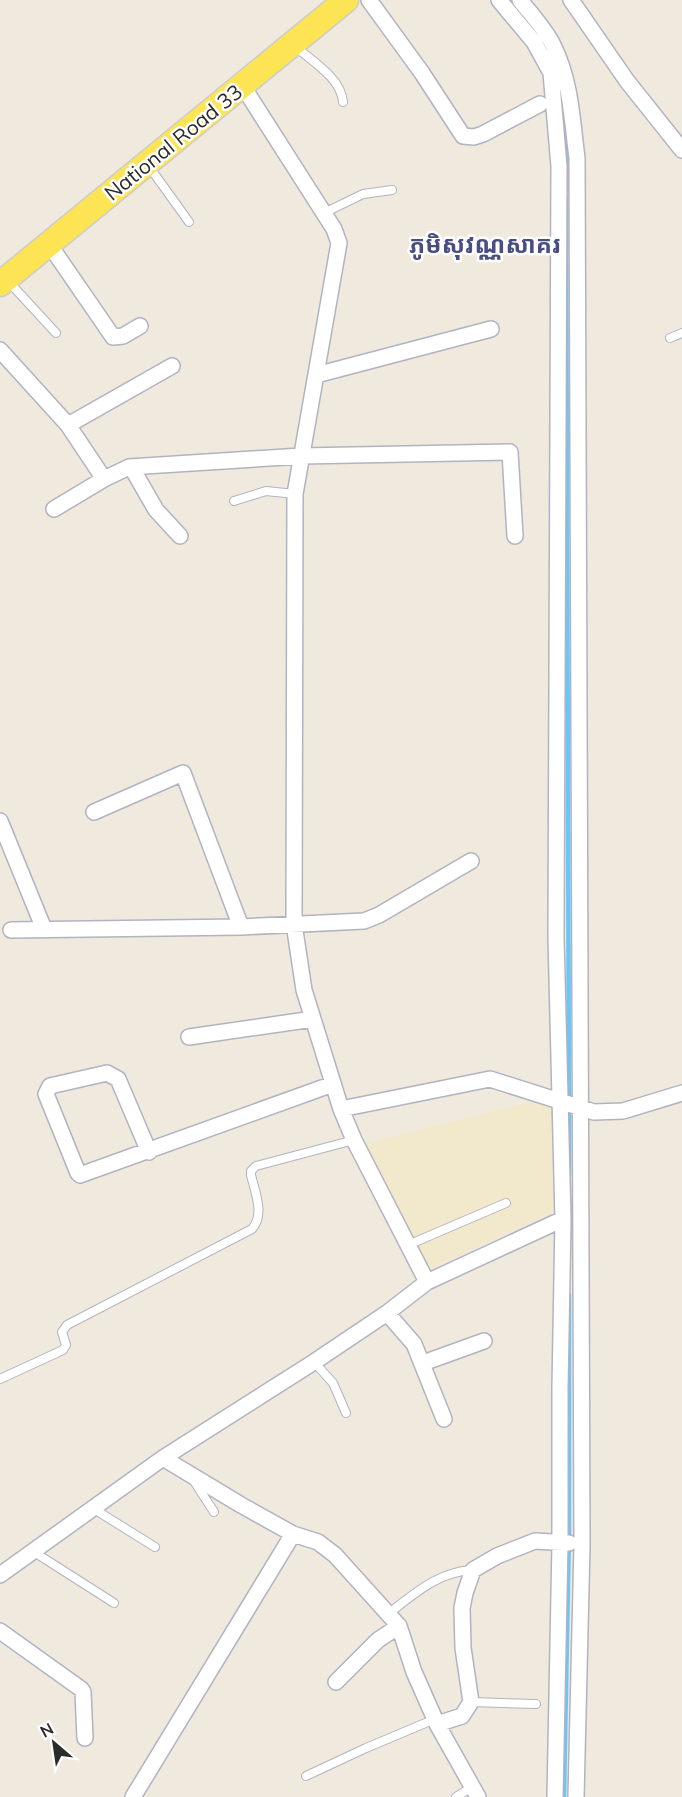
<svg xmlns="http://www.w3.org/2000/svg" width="682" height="1797" viewBox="0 0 682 1797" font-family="Mulish,'Noto Sans Khmer',sans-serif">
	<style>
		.education { fill: #f2e9cc }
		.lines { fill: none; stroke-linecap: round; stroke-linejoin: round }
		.stream { stroke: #68c7fa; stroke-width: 4.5 }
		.lane-casing { stroke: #b2b3c1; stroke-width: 10 }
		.street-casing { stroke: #b2b3c1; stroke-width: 18 }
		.primary-casing { stroke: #ccc; stroke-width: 27 }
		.lane { stroke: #fff; stroke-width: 8 }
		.street { stroke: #fff; stroke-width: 15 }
		.primary { stroke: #fde454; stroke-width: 24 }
		.labels { text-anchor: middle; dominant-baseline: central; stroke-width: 5; stroke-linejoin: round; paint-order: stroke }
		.street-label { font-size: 21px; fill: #2c2c2c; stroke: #fff }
		.quarter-label { font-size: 24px; font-weight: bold; fill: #484d82; stroke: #fff }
	</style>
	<rect width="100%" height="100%" fill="#efe9de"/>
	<!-- education -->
	<path class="education" d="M533 1101 555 1108 558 1209 425 1271 361 1144Z"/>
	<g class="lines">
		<!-- stream -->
		<path class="stream" d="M560 92 566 131V167
			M566 200 569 1100
			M569 1175V1109
			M564 1797 569 1532V1295"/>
		<defs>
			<path id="lane" d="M296 47C313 62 341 78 343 102
				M148 165 189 222
				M324 213 363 194 392 190
				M9 282 56 333
				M670 338 682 333
				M234 501 266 491 295 494
				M408 1245 506 1203
				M314 1362 333 1383 346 1413
				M0 1379 63 1350 66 1345 62 1332 67 1325 252 1229C265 1215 255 1192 251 1175V1171L256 1166 354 1140
				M194 1481 214 1512
				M94 1509 155 1547
				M34 1552 114 1603
				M388 1614C414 1594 439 1571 473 1570
				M471 1702 536 1704
				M306 1776 366 1748 435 1719
				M456 1797 472 1787"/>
			<path id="street" d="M369 0 422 73 463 136 474 137 483 134 540 104
				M499 0 534 42 551 73 559 166 556 937 563 1219
				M520 0C531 14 545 29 553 45 571 81 572 120 577 158L582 1545 576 1797
				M571 0 627 81 682 150
				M49 244 113 337 123 336 140 326
				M0 350 68 425 104 479
				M316 375 491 329
				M68 425 172 366
				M129 467 133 470 156 510 180 536
				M54 509 104 479 129 467 301 456 510 452 515 536
				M94 812 183 773 241 927
				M0 821 44 929
				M11 930 241 927 364 921 379 915 471 861
				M189 1037 313 1019
				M341 1109 490 1079 594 1112 623 1111 682 1093
				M149 1152 118 1079 107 1073 50 1086 46 1094 78 1173 80 1175 333 1084
				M427 1282 563 1219 560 1388V1543L555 1797
				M387 1313 414 1344 444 1419
				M423 1363 484 1341
				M163 1458 241 1505 293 1534 318 1542 335 1555 399 1626 414 1672 437 1724 478 1797
				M0 1575 163 1458 314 1362 387 1313 427 1282 354 1140 341 1109 304 990 294 924 295 494 339 243 334 229 242 85
				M0 1631 81 1689 83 1692 85 1738
				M336 1682 378 1640 399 1626
				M437 1724 462 1716 471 1702 463 1648 462 1608 465 1593 473 1570 497 1556 535 1541 569 1543
				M133 1797 293 1534"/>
			<path id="primary" d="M0 284 346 0"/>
		</defs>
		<!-- lane casing -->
		<use href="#lane" class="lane-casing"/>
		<!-- street casing -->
		<use href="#street" class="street-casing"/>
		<!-- primary casing -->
		<use href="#primary" class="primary-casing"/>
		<!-- lane -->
		<use href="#lane" class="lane"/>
		<!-- street -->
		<use href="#street" class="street"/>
		<!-- primary -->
		<use href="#primary" class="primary"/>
	</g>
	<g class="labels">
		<!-- street labels -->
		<g class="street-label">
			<text transform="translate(173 142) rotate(-39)">National Road 33</text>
		</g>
		<!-- quarter labels -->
		<g class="quarter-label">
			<text x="485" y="244">ភូមិសុវណ្ណសាគរ</text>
		</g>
	</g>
	<!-- north arrow -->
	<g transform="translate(54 1743) rotate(331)" stroke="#ffffff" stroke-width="4.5" paint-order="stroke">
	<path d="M0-4.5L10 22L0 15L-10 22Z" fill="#2c2c2c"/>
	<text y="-9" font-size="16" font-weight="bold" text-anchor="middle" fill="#2c2c2c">N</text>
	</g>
</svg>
